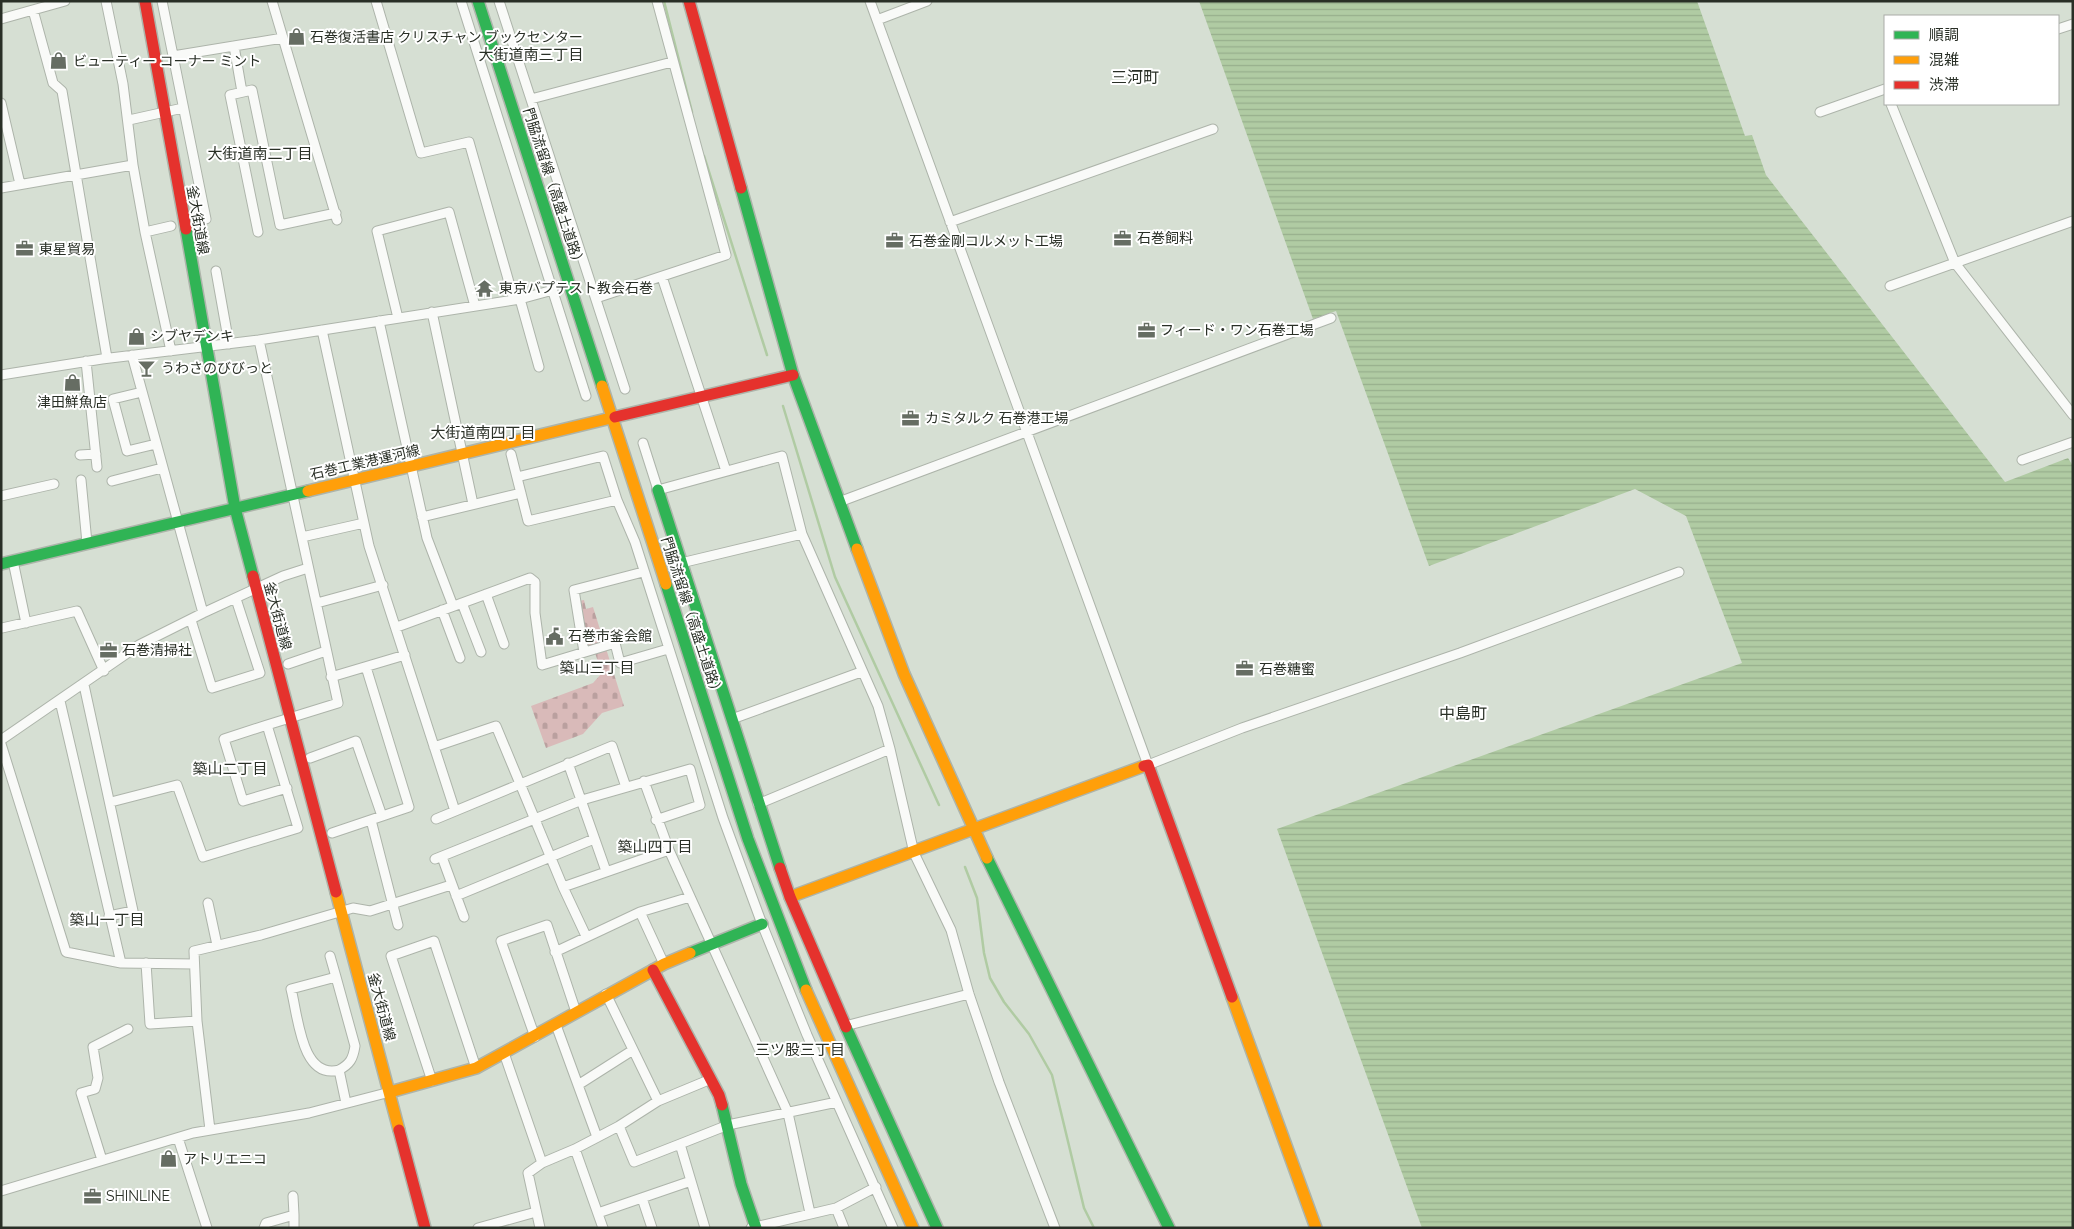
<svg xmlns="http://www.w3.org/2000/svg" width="2074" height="1229" viewBox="0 0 2074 1229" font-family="Raleway,'Noto Sans JP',sans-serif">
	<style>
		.cemetery { fill: url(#cemetery-stones) }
		.water { fill: url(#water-rules) }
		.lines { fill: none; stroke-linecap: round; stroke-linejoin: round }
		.stream { stroke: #b0cba3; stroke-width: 2.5 }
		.street-casing { stroke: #adb4aa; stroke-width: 11 }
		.fast-casing { stroke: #adb4aa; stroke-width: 14 }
		.slow-casing { stroke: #adb4aa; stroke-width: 14 }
		.jam-casing { stroke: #adb4aa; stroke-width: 14 }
		.street { stroke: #f9faf8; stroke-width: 9 }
		.fast { stroke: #30b455; stroke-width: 11 }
		.slow { stroke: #ff9f0a; stroke-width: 11 }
		.jam { stroke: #e5322d; stroke-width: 11 }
		.labels { text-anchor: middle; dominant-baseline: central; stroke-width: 4; stroke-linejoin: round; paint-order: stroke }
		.poi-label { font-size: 14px; fill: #292f26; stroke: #fff; text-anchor: start }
		.street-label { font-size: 14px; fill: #292f26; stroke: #fff }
		.neighbourhood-label { font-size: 15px; fill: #292f26; stroke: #fff }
		.quarter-label { font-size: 16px; fill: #292f26; stroke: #fff }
	</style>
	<defs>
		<pattern id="cemetery-stones" width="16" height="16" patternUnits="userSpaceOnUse" patternTransform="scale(1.25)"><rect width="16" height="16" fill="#d9bab9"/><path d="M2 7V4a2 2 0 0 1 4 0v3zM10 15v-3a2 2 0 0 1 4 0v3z" fill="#baa09f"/></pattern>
		<pattern id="water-rules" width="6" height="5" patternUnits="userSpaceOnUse" patternTransform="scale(1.25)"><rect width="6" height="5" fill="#b0cba3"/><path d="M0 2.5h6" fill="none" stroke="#97af8c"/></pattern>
	</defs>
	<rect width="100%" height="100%" fill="#d6dfd3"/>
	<!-- cemetery -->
	<path class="cemetery" d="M584 600 586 609 593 607 624 706 602 713 583 734 546 748 531 706 593 683 602 673 595 653 587 655 579 601Z"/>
	<!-- water -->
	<path class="water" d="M1199 1H1697L1745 136 1752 135 1766 175 2005 482 2068 458 2073 466V1228H1422L1277 829 1742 663 1686 516 1635 489 1429 566 1336 311 1313 319Z"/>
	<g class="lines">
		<!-- stream -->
		<path class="stream" d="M664 1 692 112
			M704 156 767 355
			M783 406 835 577 939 805
			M965 867 977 898 984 953 990 978 1004 1002 1029 1034 1052 1075 1084 1208 1094 1228"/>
		<defs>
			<path id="street" d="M106 1 123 84 133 165
				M162 1 206 219 195 222
				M272 1 337 220
				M376 1 421 153 469 142 514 300
				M461 1 586 396
				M499 1 625 389
				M870 1 1148 765 1242 728 1460 653 1679 572
				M33 10 53 83 62 91 107 358
				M1 19 65 1
				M877 20 927 1
				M2058 29 2073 24
				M234 46 242 92
				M173 56 283 38
				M531 99 672 62
				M1 103 20 184
				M1891 104 1955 263 2073 415
				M1820 112 1885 89
				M129 120 183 108
				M1 188 133 165 145 232 171 226
				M950 222 1213 129
				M145 232 171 351
				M258 232 230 95 252 90 280 225 336 213
				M216 271 229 344
				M662 277 726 471
				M1890 286 2073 221
				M596 298 726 255 657 1
				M520 299 539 367
				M432 312 473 504
				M398 318 377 231 449 212 475 306
				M379 321 427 538 453 606
				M322 330 369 546 455 811
				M86 361 97 467
				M1 375 102 359 259 340 520 299 553 290
				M142 392 113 399 127 451 156 444
				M643 443 658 490 782 456 802 534 878 706 890 749 914 853 951 930 969 994 999 1082 1055 1228
				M511 454 528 521 617 500
				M80 455 96 454
				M2022 460 2073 442
				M517 477 603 456 617 500 635 542 723 818 762 924 807 1035 893 1228
				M81 480 87 543
				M112 481 162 468
				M1 496 54 484
				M839 502 1331 318
				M422 517 521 493
				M302 537 364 523
				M13 561 26 623
				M681 563 802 534
				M486 594 504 644
				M317 603 383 585
				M462 603 481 652
				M442 610 460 658
				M203 613 283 576 308 568
				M191 620 212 688 260 673 236 599
				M397 627 530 578 535 582V613L542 665 615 643 620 663 668 649
				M2 628 77 611 104 671
				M584 652 574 590 643 572
				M288 664 326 651
				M331 677 405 655
				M84 685 133 911 109 916
				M60 701 121 963 194 964
				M732 719 861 672
				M267 725 224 739 243 801 287 788
				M1 740 139 645 203 613 132 355
				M1 744 66 952 121 963
				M434 747 496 726 563 887
				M310 758 356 741 382 816
				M568 763 606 871
				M644 781 669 850 788 1113 810 1213
				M111 802 177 785 203 857 298 828 267 725 338 703 259 340
				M758 804 890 749
				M436 819 612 746 626 787
				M371 820 398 925
				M332 833 409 807 366 667
				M442 857 464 917
				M435 859 582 800 690 769 700 805 656 820
				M456 896 594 839
				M208 903 217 945
				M640 912 664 964
				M586 936 563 887 669 850
				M555 952 640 912 690 897
				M330 956 336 977
				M146 963 150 1024 197 1021
				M606 994 658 1101
				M556 1025 597 1137
				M845 1026 969 994
				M535 1037 501 941 547 925 576 1012
				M504 1053 542 1163
				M339 1070C350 1064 353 1059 355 1046L336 977 291 989C298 1015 301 1080 339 1070L346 1103
				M432 1081 391 956 434 941 476 1068
				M578 1085 633 1050
				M619 1126 634 1162 680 1144
				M210 1130 197 1021 194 951 261 935 353 908 370 911 451 885
				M178 1138 207 1228
				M575 1149 619 1126 658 1101 711 1079
				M102 1160 81 1093 95 1089 98 1078 93 1047 128 1029
				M691 1181 705 1228
				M1 1191 193 1133 309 1113 390 1092
				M293 1196 294 1215
				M642 1198 652 1228
				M836 1208 844 1228
				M598 1213 691 1181 680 1144 728 1125 837 1102
				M264 1228 266 1223 294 1215V1228
				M478 1228 536 1212
				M540 1228 528 1173 542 1163 575 1149 603 1228
				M751 1228 836 1208 876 1187"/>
			<path id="fast" d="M478 1 602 386
				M741 188 793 375 857 549
				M186 229 235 508 253 576
				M658 490 780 868
				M1 564 308 491
				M666 584 748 839 806 990
				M987 858 1169 1228
				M690 953 762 924
				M846 1027 937 1228
				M722 1105 741 1184 756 1228"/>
			<path id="slow" d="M602 386 666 584
				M308 491 615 417
				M857 549 904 674 987 858
				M336 892 399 1130
				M790 897 1144 766
				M806 990 913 1228
				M1232 997 1316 1228
				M390 1092 476 1068 664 964 690 953"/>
			<path id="jam" d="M145 1 186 229
				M689 1 741 188
				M615 417 793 375
				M253 576 336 892
				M1144 766 1148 765 1232 997
				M780 868 790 897 846 1027
				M653 970 719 1095 722 1105
				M399 1130 425 1228"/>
		</defs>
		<!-- street casing -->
		<use href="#street" class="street-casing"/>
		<!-- fast casing -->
		<use href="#fast" class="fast-casing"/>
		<!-- slow casing -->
		<use href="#slow" class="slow-casing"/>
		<!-- jam casing -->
		<use href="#jam" class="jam-casing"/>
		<!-- street -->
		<use href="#street" class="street"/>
		<!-- fast -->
		<use href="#fast" class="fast"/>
		<!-- slow -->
		<use href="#slow" class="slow"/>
		<!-- jam -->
		<use href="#jam" class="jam"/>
	</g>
	<!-- icons -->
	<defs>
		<symbol id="shop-bare" viewBox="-9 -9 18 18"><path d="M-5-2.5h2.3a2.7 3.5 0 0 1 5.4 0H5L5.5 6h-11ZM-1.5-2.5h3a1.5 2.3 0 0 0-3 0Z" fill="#666d63" stroke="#fff" stroke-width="2.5" paint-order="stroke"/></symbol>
		<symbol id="office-bare" viewBox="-9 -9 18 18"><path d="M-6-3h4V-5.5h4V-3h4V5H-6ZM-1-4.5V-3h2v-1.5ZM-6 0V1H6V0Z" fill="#666d63" stroke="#fff" stroke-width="2.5" paint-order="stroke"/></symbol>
		<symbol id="temple-bare" viewBox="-9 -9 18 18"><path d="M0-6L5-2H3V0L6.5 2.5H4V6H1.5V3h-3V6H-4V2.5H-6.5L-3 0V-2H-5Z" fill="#666d63" stroke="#fff" stroke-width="2.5" paint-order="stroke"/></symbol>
		<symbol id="bar-bare" viewBox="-9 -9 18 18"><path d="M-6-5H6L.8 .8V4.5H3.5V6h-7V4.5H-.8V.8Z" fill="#666d63" stroke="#fff" stroke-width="2.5" paint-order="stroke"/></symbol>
		<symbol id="civic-bare" viewBox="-9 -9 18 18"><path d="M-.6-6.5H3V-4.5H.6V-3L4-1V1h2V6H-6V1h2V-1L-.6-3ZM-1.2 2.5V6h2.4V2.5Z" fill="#666d63" stroke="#fff" stroke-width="2.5" paint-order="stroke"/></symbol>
	</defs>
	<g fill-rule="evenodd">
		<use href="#shop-bare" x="284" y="24" width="25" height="25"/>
		<use href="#shop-bare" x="46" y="48" width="25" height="25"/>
		<use href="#office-bare" x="1110" y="226" width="25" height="25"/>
		<use href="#office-bare" x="882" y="228" width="25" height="25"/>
		<use href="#office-bare" x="12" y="236" width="25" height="25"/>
		<use href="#temple-bare" x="472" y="276" width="25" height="25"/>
		<use href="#office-bare" x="1134" y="318" width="25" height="25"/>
		<use href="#shop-bare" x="124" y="324" width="25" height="25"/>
		<use href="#bar-bare" x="134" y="356" width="25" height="25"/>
		<use href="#shop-bare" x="60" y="370" width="25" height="25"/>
		<use href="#office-bare" x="898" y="406" width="25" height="25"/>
		<use href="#civic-bare" x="542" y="624" width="25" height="25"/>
		<use href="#office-bare" x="96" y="638" width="25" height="25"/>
		<use href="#office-bare" x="1232" y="656" width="25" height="25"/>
		<use href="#shop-bare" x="156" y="1146" width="25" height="25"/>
		<use href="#office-bare" x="80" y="1184" width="25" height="25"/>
	</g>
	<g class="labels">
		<!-- poi labels -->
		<g class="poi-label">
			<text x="310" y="37">石巻復活書店 クリスチャン ブックセンター</text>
			<text x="73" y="61">ビューティー コーナー ミント</text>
			<text x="1137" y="238">石巻飼料</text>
			<text x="909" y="241">石巻金剛コルメット工場</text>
			<text x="39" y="249">東星貿易</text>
			<text x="499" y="288">東京バプテスト教会石巻</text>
			<text x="1160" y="330">フィード・ワン石巻工場</text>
			<text x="150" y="336">シブヤデンキ</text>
			<text x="161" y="368">うわさのびびっと</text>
			<text x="72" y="402" text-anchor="middle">津田鮮魚店</text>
			<text x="925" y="418">カミタルク 石巻港工場</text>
			<text x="568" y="636">石巻市釜会館</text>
			<text x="122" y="650">石巻清掃社</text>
			<text x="1259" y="669">石巻糖蜜</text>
			<text x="183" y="1159">アトリエニコ</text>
			<text x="106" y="1196">SHINLINE</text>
		</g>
		<!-- street labels -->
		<g class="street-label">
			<text transform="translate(554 188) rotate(72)">門脇流留線（高盛土道路）</text>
			<text transform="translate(198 220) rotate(80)">釜大街道線</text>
			<text transform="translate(365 462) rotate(-13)">石巻工業港運河線</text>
			<text transform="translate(278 616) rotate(75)">釜大街道線</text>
			<text transform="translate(692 617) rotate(72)">門脇流留線（高盛土道路）</text>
			<text transform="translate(382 1007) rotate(75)">釜大街道線</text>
		</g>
		<!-- neighbourhood labels -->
		<g class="neighbourhood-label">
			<text x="531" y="55">大街道南三丁目</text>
			<text x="260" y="154">大街道南二丁目</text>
			<text x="483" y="433">大街道南四丁目</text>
			<text x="597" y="668">築山三丁目</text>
			<text x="230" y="769">築山二丁目</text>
			<text x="655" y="847">築山四丁目</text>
			<text x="107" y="920">築山一丁目</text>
			<text x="800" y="1050">三ツ股三丁目</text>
		</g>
		<!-- quarter labels -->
		<g class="quarter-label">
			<text x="1135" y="77">三河町</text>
			<text x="1463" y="713">中島町</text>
		</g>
	</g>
	<!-- border -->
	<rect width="2074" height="1229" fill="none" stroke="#292f26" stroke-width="5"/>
	<!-- legend -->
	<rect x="1884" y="15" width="175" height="90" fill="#ffffff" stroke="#a9aca8"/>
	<rect x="1894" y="31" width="25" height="8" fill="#30b455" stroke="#a9aca8"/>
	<text x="1929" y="40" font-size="15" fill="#292f26">順調</text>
	<rect x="1894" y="56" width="25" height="8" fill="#ff9f0a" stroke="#a9aca8"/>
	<text x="1929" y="65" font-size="15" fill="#292f26">混雑</text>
	<rect x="1894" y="81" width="25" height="8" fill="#e5322d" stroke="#a9aca8"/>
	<text x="1929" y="90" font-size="15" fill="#292f26">渋滞</text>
</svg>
